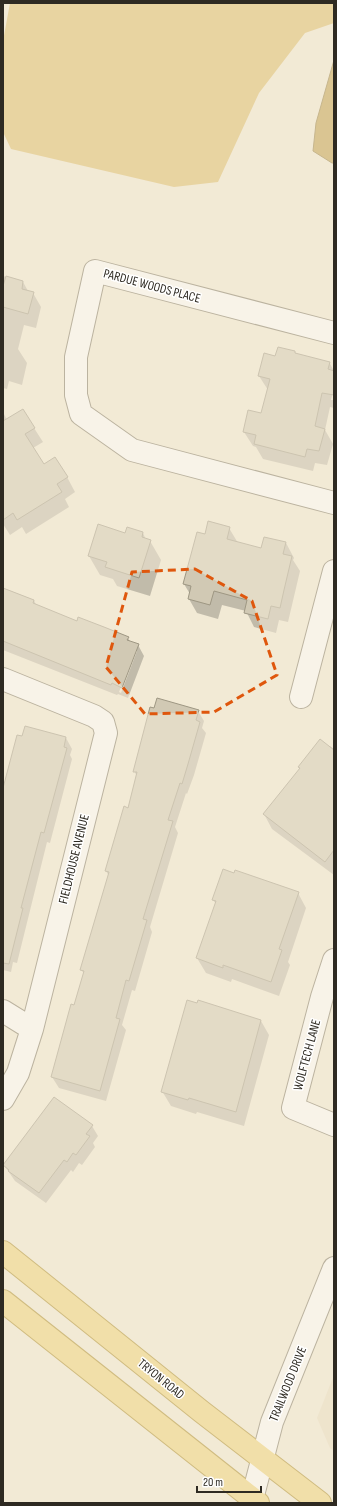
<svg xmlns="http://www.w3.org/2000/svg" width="337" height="1506" viewBox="0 0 337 1506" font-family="'Sofia Sans Condensed',sans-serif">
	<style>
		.built { fill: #e9dec1 }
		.green { fill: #dbba63 }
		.water { fill: #bc9a40; stroke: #917837 }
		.shadow { fill: #0003; fill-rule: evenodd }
		.building { fill: #d1c9b4; stroke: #9e9783 }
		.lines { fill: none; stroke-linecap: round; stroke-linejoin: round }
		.minor-casing { stroke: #79725f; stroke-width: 24 }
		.major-casing { stroke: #a6851a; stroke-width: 24 }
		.minor { stroke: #fff; stroke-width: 22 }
		.major { stroke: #f0d373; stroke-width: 22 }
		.marked { fill: none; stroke: #df570d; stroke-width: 3; stroke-dasharray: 8 5; stroke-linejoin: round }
		.labels { text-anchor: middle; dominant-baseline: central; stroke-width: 3; stroke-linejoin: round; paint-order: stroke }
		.street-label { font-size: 13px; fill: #2e2a22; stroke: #fff }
	</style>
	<rect width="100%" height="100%" fill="#f2ead5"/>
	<!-- built -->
	<path class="built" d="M334 1375V1451L330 1448 317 1418Z"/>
	<!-- green -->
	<path class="green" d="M10 3H334V23L305 33 259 93 218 182 174 187 11 149 3 132V41Z"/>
	<!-- water -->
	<path class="water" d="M334 60V163H332L313 151 316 123Z"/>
	<!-- shadow -->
	<path class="shadow" d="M3 276 23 282 28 291 33 293 41 307 36 328 24 325 18 349 27 363 22 385 9 381 7 389 3 388Z
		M295 352 296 354 329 362 334 371V388L331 400H333L334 396V408L330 407 325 430 333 444 327 465 315 463 313 471 263 459 256 447 253 446 244 432 262 414 268 390 259 376 276 358Z
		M3 412 7 420 34 428 43 442 33 448 44 465 67 477 75 492 65 499 69 507 26 534 22 527 10 535 3 524Z
		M229 528 238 543 261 549 264 538 286 543 294 558 293 560 300 571 288 622 279 620 276 633 254 627 246 611 222 605 218 619 197 613 189 599 190 594 184 584 206 535Z
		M143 533 146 540 150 541 161 560 150 596 117 586 113 579 100 575 89 556 126 534Z
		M3 588 34 600 36 605 78 622 128 638 131 643 138 645 144 656 128 698 118 694 117 695 3 650ZM135 651H137L121 693 119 692Z
		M198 711 204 721 202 728 206 733 194 775 187 794 186 793 175 827 178 833 150 927 152 932 135 991 132 990 122 1025 126 1030 106 1101 59 1088 52 1077 75 1007 84 974 81 969 109 876 106 871 128 809 137 776 134 771Z
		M25 727 66 738 72 749 70 755 72 759 50 843 47 842 17 963 13 962 11 972 3 970V794Z
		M330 746 334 749V875L272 829 264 814 300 769 299 767Z
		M298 893 306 908 288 962 290 965 279 996 232 979 231 982 206 973 197 958 216 904 213 900Z
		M198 1001 261 1021 269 1035 244 1126 197 1112 196 1114 171 1106 162 1091Z
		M92 1126 98 1136 93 1143 95 1147 82 1165 79 1163 73 1172 71 1170 46 1203 15 1181 4 1165Z"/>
	<!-- building -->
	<path class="building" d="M6 276 23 281 22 289 34 292 28 314 3 307V286Z
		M278 347 295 351V353L330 362 328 369 334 371V395L322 393 315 426 325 429 319 451 307 449 305 457 254 444 256 435 243 432 248 410 261 413 270 379 258 376 264 353 275 356Z
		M23 409 35 428 25 434 44 464 55 457 68 477 57 484 62 492 17 520 13 513 3 520V421Z
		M208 521 230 527 227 539 261 548 264 537 286 542 283 554 292 556 284 590 280 608 271 606 268 619 244 613 247 600 214 591 210 605 188 599 191 586 183 584 197 532 205 534Z
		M98 524 125 533 127 527 143 532 142 537 151 540 139 578 105 567 107 562 88 556Z
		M3 588 34 600 33 603 77 621 78 617 104 627 129 637 127 640 139 644 122 688 112 683 111 685 3 641Z
		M157 698 199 710 196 720 200 722 188 764 182 784 180 783 168 820 173 821 143 919 147 920 129 981 126 980 116 1018 120 1019 100 1091 51 1077 71 1004 74 1005 84 971 80 970 109 872 105 871 124 806 128 808 137 772H133L150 707 154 708Z
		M25 726 66 737 64 747 67 748 44 833 41 832 21 908H23L9 964 3 963V788L17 735 22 736Z
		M320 739 334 750V850L325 862 263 814 300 768 298 767Z
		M223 869 234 873 235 870 299 892 279 949 282 950 271 982 223 965V968L196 958 216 901 212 900Z
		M187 1000 197 1003 198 1000 261 1020 236 1112 189 1098 188 1100 161 1092Z
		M54 1097 93 1125 86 1134 90 1136 76 1155 73 1153 67 1162 64 1160 39 1193 8 1171 9 1170 3 1165Z"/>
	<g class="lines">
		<defs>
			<path id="minor" d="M334 333 95 271 76 357V395L81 414 132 450 334 503
				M3 679 94 716 103 722 106 733 32 1029 18 1073 3 1099
				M301 697 334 571
				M334 960 322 997 293 1108 334 1125
				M3 1011 32 1029
				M251 1503 272 1422 334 1268"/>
			<path id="major" d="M3 1252 202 1412 320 1503
				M3 1301 258 1503"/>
		</defs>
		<!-- minor casing -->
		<use href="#minor" class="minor-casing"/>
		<!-- major casing -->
		<use href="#major" class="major-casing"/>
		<!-- minor -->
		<use href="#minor" class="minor"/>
		<!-- major -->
		<use href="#major" class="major"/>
	</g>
	<!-- marked area -->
	<path d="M0 0H337V1506H0ZM195 569 252 601 277 675 214 712 145 714 106 667 132 572Z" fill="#f2ead5" fill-opacity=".55" fill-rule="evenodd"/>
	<path class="marked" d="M195 569 252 601 277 675 214 712 145 714 106 667 132 572Z"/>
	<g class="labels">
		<!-- street labels -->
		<g class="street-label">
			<text transform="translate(152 286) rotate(15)">PARDUE WOODS PLACE</text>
			<text transform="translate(74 859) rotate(-76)">FIELDHOUSE AVENUE</text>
			<text transform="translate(307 1055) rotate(-75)">WOLFTECH LANE</text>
			<text transform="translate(161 1379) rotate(39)">TRYON ROAD</text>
			<text transform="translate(288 1384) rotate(-68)">TRAILWOOD DRIVE</text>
		</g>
	</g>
	<!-- border -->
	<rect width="337" height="1506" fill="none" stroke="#2e2a22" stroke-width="8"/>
	<!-- scale -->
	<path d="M197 1486v6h64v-6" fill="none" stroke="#2e2a22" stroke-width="2"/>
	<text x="203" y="1486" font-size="12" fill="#2e2a22" stroke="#ffffff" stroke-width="3" paint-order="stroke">20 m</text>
</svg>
